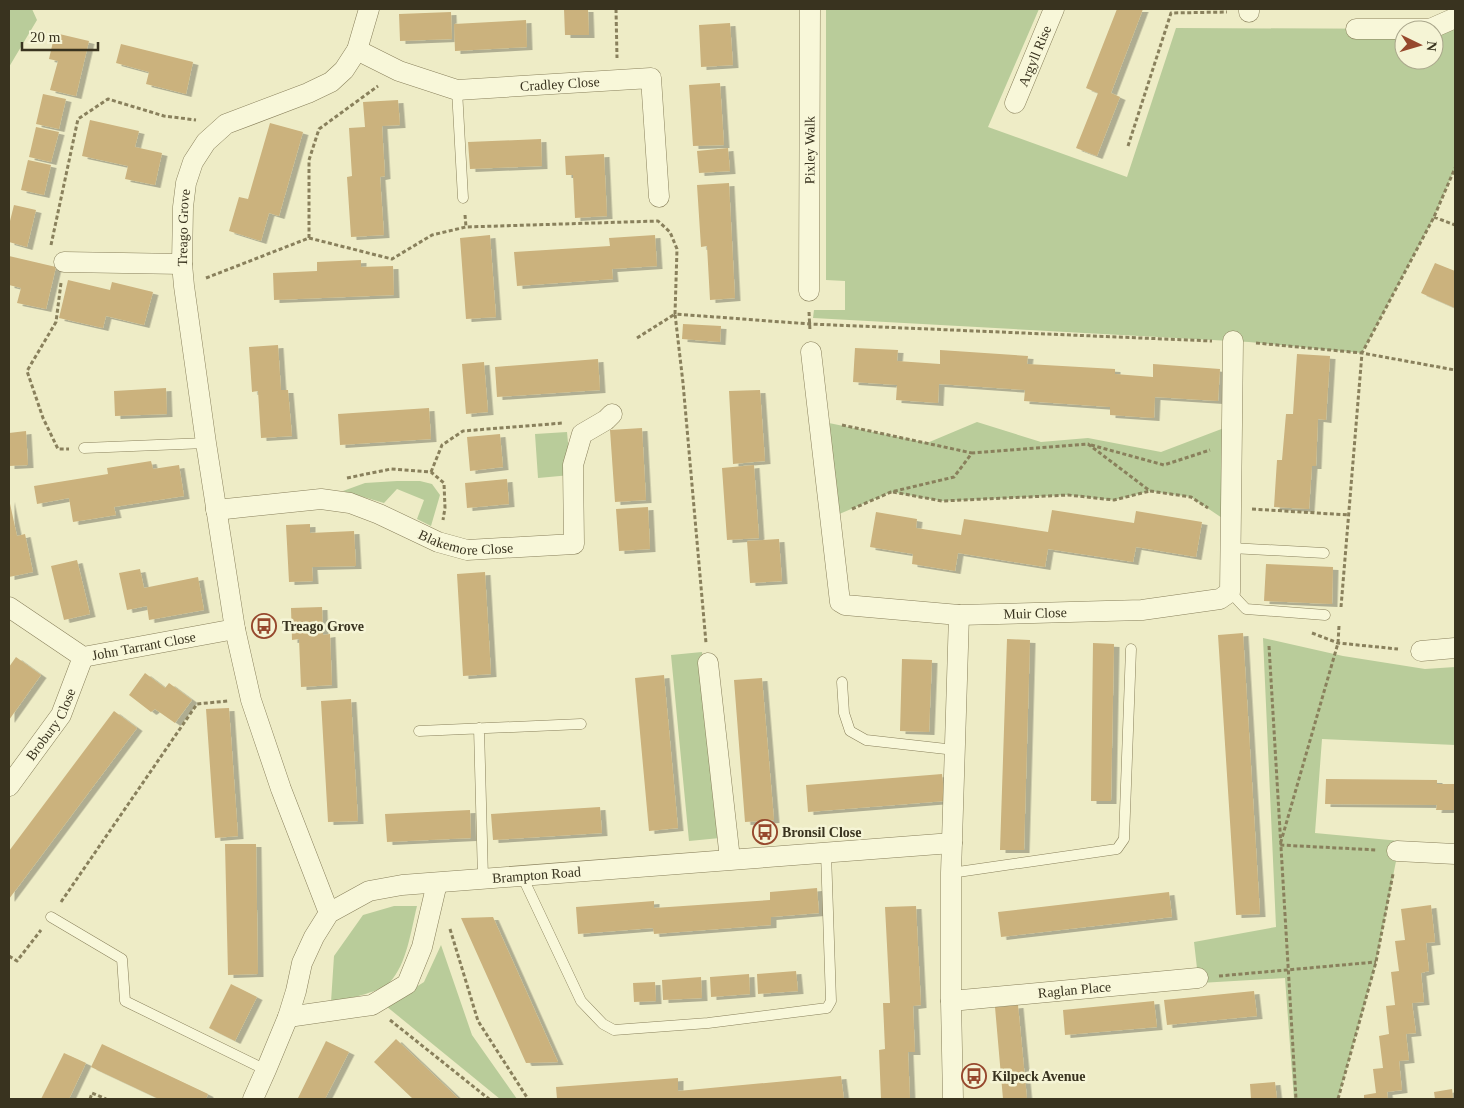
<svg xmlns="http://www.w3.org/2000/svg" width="1464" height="1108" viewBox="0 0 1464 1108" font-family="Georgia,serif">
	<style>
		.green { fill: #b9cc9a; fill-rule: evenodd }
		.building { fill: #cbb27d; filter: url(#shadow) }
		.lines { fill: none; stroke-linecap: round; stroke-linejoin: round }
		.lane-casing { stroke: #89805c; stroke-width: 11 }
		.street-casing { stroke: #89805c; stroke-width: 21 }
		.path { stroke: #89805c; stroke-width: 3; stroke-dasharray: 4 2.5; stroke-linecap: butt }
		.lane { stroke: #f8f7d9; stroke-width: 10 }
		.street { stroke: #f8f7d9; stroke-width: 20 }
		.labels { text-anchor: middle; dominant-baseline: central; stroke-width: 5; stroke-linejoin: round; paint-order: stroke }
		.street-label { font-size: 14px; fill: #39331f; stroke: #f5f4d5 }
		.poi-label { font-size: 14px; font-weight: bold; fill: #39331f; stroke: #f5f4d5; text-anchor: start }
	</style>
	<defs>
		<filter id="shadow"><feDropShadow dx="5.5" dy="3" stdDeviation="0" flood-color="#0004"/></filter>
	</defs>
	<rect width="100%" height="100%" fill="#eeecc6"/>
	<!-- green -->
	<path class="green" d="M9 9H32L37 20 9 67Z
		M826 9H1039L988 127 1127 177 1176 28 1430 29 1455 18V168L1434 217 1362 353 1249 342 813 318 814 310H845V281L826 280ZM1404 30H1434V60H1404Z
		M819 421 927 443 977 422 1041 442 1088 438 1161 452 1232 425 1231 524 1191 497 1150 491 1114 500 1068 495 942 501 891 492 830 518Z
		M567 432 571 475 538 478 535 434Z
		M397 481H420L432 484 440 495 431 526 417 519 424 500 397 489 384 503 343 491 365 483Z
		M1263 638 1343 656 1425 669 1455 667V745L1322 739 1315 833 1400 841 1376 962 1338 1099H1294L1285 978 1200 983 1198 977 1194 942 1276 927Z
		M702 652 720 838 689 841 671 655Z
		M394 906H417C411 930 407 964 390 982 379 993 346 999 331 1002L334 956 363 915Z
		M441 945 472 1035 517 1099H500L386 1006 424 982Z"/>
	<!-- building -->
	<path class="building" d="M564 9H588L589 35H565Z
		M1117 9H1143L1111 93 1120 97 1097 156 1076 148 1098 93 1086 88Z
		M451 12 452 39 400 41 399 14Z
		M526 20 527 47 455 51 454 24Z
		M730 23 733 65 701 67 699 25Z
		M55 33 89 41 76 96 50 90 58 61 49 59Z
		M121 44 193 62 186 94 146 84 149 72 116 63Z
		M720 83 724 145 693 146 689 85Z
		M43 94 66 99 59 129 36 124Z
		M398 100 400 125 382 126 385 176 380 177 384 235 351 237 347 177 352 176 349 128 365 127 363 102Z
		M90 120 139 131 135 147 162 153 155 185 125 179 128 166 82 156Z
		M270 123 303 132 279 216 269 213 261 241 229 231 239 197 248 199Z
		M36 127 59 132 51 162 29 157Z
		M541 139 542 166 470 169 468 142Z
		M728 148 730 171 699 173 697 151Z
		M604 154 607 216 575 218 573 175H566L565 156Z
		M28 160 51 165 44 195 21 190Z
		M729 183 735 298 710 300 707 246 701 247 697 185Z
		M14 205 36 210 27 247 9 242V225Z
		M490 235 496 317 466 319 460 238Z
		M655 235 657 266 612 269 613 279 517 286 514 252 610 246 609 238Z
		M9 256 56 267 46 309 17 303 21 288 9 285Z
		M361 260V267L393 266 394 295 274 300 273 273 317 271V262Z
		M1435 263 1455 271V308L1421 293Z
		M68 280 110 290 112 282 153 292 144 325 106 316 103 328 59 318Z
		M683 324 721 326 720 342 682 339Z
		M278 345 281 390H288L292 436 261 438 258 391 252 392 249 347Z
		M855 348 898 350 897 361 940 364V350L1028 356 1027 364 1115 369V374L1153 377V364L1220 369 1218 401 1155 397 1154 418 1110 415V407L1024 401 1025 390 939 384 938 403 896 400 897 385 853 382Z
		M1297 354 1330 356 1326 420 1318 419 1316 466H1312L1309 509 1274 507 1277 460H1282L1286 414H1293Z
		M598 359 600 390 497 397 495 367Z
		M484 362 488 412 466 414 462 364Z
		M166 388 167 414 115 416 114 391Z
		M760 390 765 461 733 464 729 391Z
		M429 408 431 439 340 445 338 414Z
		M642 428 646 500 615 502 610 430Z
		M26 431 28 465 9 466V433Z
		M500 434 503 467 470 471 467 437Z
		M151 461 153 469 179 465 184 496 114 507 116 515 73 522 69 498 37 504 34 486 108 474 107 468Z
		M754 465 759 538 727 540 722 468Z
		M507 479 509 504 467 508 465 483Z
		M9 499 17 536 25 534 33 572 9 577Z
		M648 507 650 549 619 551 616 509Z
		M1052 510 1134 523 1136 511 1202 522 1196 557 1136 547 1133 562 1048 549 1045 567 958 553 955 571 912 564 913 554 870 547 876 512 917 519 916 528 961 535 964 519 1048 532Z
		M310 524V533L354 531 356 566 312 567 313 581 289 582 286 525Z
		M779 539 782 581 750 583 747 541Z
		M77 560 90 614 64 620 51 566Z
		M1266 564 1333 567 1332 604 1264 601Z
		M140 569 144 588 198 577 204 610 149 620 147 606 127 610 119 573Z
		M485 572 491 674 463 676 457 574Z
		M322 607 323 635 330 634 332 685 301 687 299 639 292 640 291 608Z
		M1243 633 1260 914 1236 915 1218 635Z
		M1007 639 1030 640 1024 850H1000Z
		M1093 643 1114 644 1111 801H1091Z
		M16 657 41 675 9 720V667Z
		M902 659 932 660 929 732 900 731Z
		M145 673 165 688 169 683 192 700 175 723 155 709 151 712 129 695Z
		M664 675 678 828 649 831 635 678Z
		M762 678 774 820 745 822 734 680Z
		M351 699 358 821 328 822 321 701Z
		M229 708 238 836 215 838 206 709Z
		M114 711 137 728 9 899V851Z
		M942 774 945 801 808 812 806 785Z
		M1326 779 1437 780V784H1455V810H1436L1437 805 1325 804Z
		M600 807 602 833 493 840 491 814Z
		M470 810 471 838 387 842 385 814Z
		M225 844H256L258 974 228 975Z
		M817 888 819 913 771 917V925L654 934 653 928 578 934 576 907 654 901V908L770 900V892Z
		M1169 892 1172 917 1001 937 998 912Z
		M1431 905 1435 942 1426 943 1429 971 1421 973 1424 1002 1412 1003 1416 1033 1406 1034 1409 1060 1399 1061 1402 1090 1387 1092 1388 1099H1364V1095L1376 1093 1373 1069 1383 1068 1379 1036 1389 1034 1386 1006 1395 1005 1391 972 1399 971 1395 941 1405 940 1401 909Z
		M916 906 921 1005 913 1006 915 1052H908L910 1099H881L879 1050 885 1049 883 1003H890L885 907Z
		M493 917 558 1062 526 1063 461 918Z
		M796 971 798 991 758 994 757 974Z
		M749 974 750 994 711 997 710 977Z
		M701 977 702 998 663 1000 662 980Z
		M655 982 656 1001 634 1002 633 983Z
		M231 984 257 997 235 1041 209 1028Z
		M1254 991 1257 1016 1167 1025 1164 1000Z
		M1154 1001 1157 1027 1065 1035 1063 1010Z
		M1018 1005 1027 1099H1003L995 1007Z
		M396 1039 459 1099H413L374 1062Z
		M326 1041 349 1052 325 1099H301L298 1098Z
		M102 1044 208 1094 206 1099H159L91 1067Z
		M64 1053 86 1063 69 1099H41Z
		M841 1076 844 1099H557L556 1087 678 1078V1091Z
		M1275 1082 1277 1099H1251L1250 1084Z
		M1452 1089 1453 1099H1435L1434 1092Z"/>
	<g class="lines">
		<defs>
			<path id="lane" d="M457 90 463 198
				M84 448 206 443
				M1231 548 1324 553
				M1230 592 1246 609 1325 615
				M842 682 844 713 850 731 866 740 955 750
				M479 728 483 878
				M419 731 581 724
				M951 873 1117 849 1124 839 1131 649
				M522 876 581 1001 603 1024 614 1030 708 1023 827 1008 831 1001 826 853
				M51 917 122 959 125 1001 266 1070"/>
			<g id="street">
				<path d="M1249 9V12"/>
				<path d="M1356 29H1430L1455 18"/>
				<path id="s1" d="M357 50 399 71 457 90 651 78 659 197"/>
				<path id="s2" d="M1015 103 1054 9"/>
				<path d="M64 262 182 264"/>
				<path id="s3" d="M809 291 810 9"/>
				<path id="s4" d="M811 352 840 602 845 605 959 615 1142 610 1220 599 1230 592 1233 341"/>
				<path id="s5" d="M216 510 321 499 350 503 379 514 438 542 467 550 574 544 573 465 582 434 606 420 612 414"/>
				<path id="s6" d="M9 607 83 657 235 629"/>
				<path d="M1421 651 1455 648"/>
				<path d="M708 663 730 859"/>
				<path id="s7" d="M9 786 61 715 83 657"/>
				<path d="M1397 851 1455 854"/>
				<path id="s8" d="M329 913 281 789 251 700 235 629 206 443 184 286 182 264 183 207 186 183 193 162 206 142 226 124 308 93 331 82 344 70 357 50 369 9"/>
				<path id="s9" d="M951 1001 1198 978"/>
				<path d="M288 1017 372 1005 407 984 422 947 437 883"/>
				<path id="s10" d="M253 1099 266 1070 288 1017 296 991 302 963 314 937 329 913 369 891 402 885 952 843"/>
				<path d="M953 1099 951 1001V873L959 615"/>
			</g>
		</defs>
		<!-- lane casing -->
		<use href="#lane" class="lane-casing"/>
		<!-- street casing -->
		<use href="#street" class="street-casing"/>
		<!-- path -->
		<path class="path" d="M616 9 617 58
			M1128 146 1171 13 1227 12
			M465 215 466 227
			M1434 217 1455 225
			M309 238 392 259 432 235 466 227 658 221 670 232 677 249 675 314 810 324 1212 341
			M51 245 78 119 108 99 164 116 196 120
			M206 278 309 238V160L319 129 378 86
			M61 283 56 322 27 371 43 418 58 449H69
			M809 312 810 331
			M637 338 675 314 683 383 706 643
			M1256 343 1362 353 1455 370
			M842 425 972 453
			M1091 445 1164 465 1210 450
			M431 472 442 445 463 431 563 423
			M347 478 391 469 431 472 444 483 445 508 443 520
			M893 492 942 501 1068 495 1114 500 1150 491
			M852 509 891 492 954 477 972 453 1088 444 1150 491 1191 497 1208 508
			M1252 509 1349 515
			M1341 607 1362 353 1434 217 1455 168
			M1339 626 1338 643 1280 845 1377 850
			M1312 633 1338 643 1398 649
			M1269 646 1296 1099
			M61 902 197 704 228 701
			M450 929 478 1021 528 1099
			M9 956 17 961 41 930
			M1219 976 1376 962
			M390 1020 489 1099
			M90 1099 92 1093 106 1099
			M1338 1099 1376 962 1393 874"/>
		<!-- lane -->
		<use href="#lane" class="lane"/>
		<!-- street -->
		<use href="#street" class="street"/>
	</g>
	<!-- icons -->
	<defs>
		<symbol id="bus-ring" viewBox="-11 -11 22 22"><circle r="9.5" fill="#f5f4d5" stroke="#96482d" stroke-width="1.5"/><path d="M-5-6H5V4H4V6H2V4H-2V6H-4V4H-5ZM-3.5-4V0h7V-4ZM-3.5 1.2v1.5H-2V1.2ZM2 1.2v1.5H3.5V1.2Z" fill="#96482d"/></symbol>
	</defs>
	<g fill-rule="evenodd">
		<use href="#bus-ring" x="250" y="612" width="28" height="28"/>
		<use href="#bus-ring" x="751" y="818" width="28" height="28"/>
		<use href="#bus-ring" x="960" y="1062" width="28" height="28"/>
	</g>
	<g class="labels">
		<!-- street labels -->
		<g class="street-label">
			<text stroke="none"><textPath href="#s2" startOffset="51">Argyll Rise</textPath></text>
			<text stroke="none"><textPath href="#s1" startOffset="211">Cradley Close</textPath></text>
			<text stroke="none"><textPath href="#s3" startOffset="141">Pixley Walk</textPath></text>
			<text stroke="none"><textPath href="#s8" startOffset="705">Treago Grove</textPath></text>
			<text stroke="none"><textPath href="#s5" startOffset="259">Blakemore Close</textPath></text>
			<text stroke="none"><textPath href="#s4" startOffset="448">Muir Close</textPath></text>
			<text stroke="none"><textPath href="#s6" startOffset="151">John Tarrant Close</textPath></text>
			<text stroke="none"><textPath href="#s7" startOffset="75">Brobury Close</textPath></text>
			<text stroke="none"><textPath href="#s10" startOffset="416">Brampton Road</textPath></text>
			<text stroke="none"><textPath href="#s9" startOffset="124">Raglan Place</textPath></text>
		</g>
		<!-- poi labels -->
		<g class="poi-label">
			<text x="282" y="626">Treago Grove</text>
			<text x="782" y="832">Bronsil Close</text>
			<text x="992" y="1076">Kilpeck Avenue</text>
		</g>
	</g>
	<!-- border -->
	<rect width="1464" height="1108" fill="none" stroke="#39331f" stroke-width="20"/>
	<!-- north arrow -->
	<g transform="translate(1419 45) rotate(95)"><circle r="24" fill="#f5f4d5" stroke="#aaa78c"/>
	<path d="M0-4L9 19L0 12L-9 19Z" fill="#96482d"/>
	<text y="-8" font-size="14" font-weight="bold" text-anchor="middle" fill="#39331f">N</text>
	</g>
	<!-- scale -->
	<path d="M22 42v8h76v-8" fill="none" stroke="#39331f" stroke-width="2.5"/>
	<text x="30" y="42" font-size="15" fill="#39331f" stroke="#f5f4d5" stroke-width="4" paint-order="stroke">20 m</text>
</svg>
